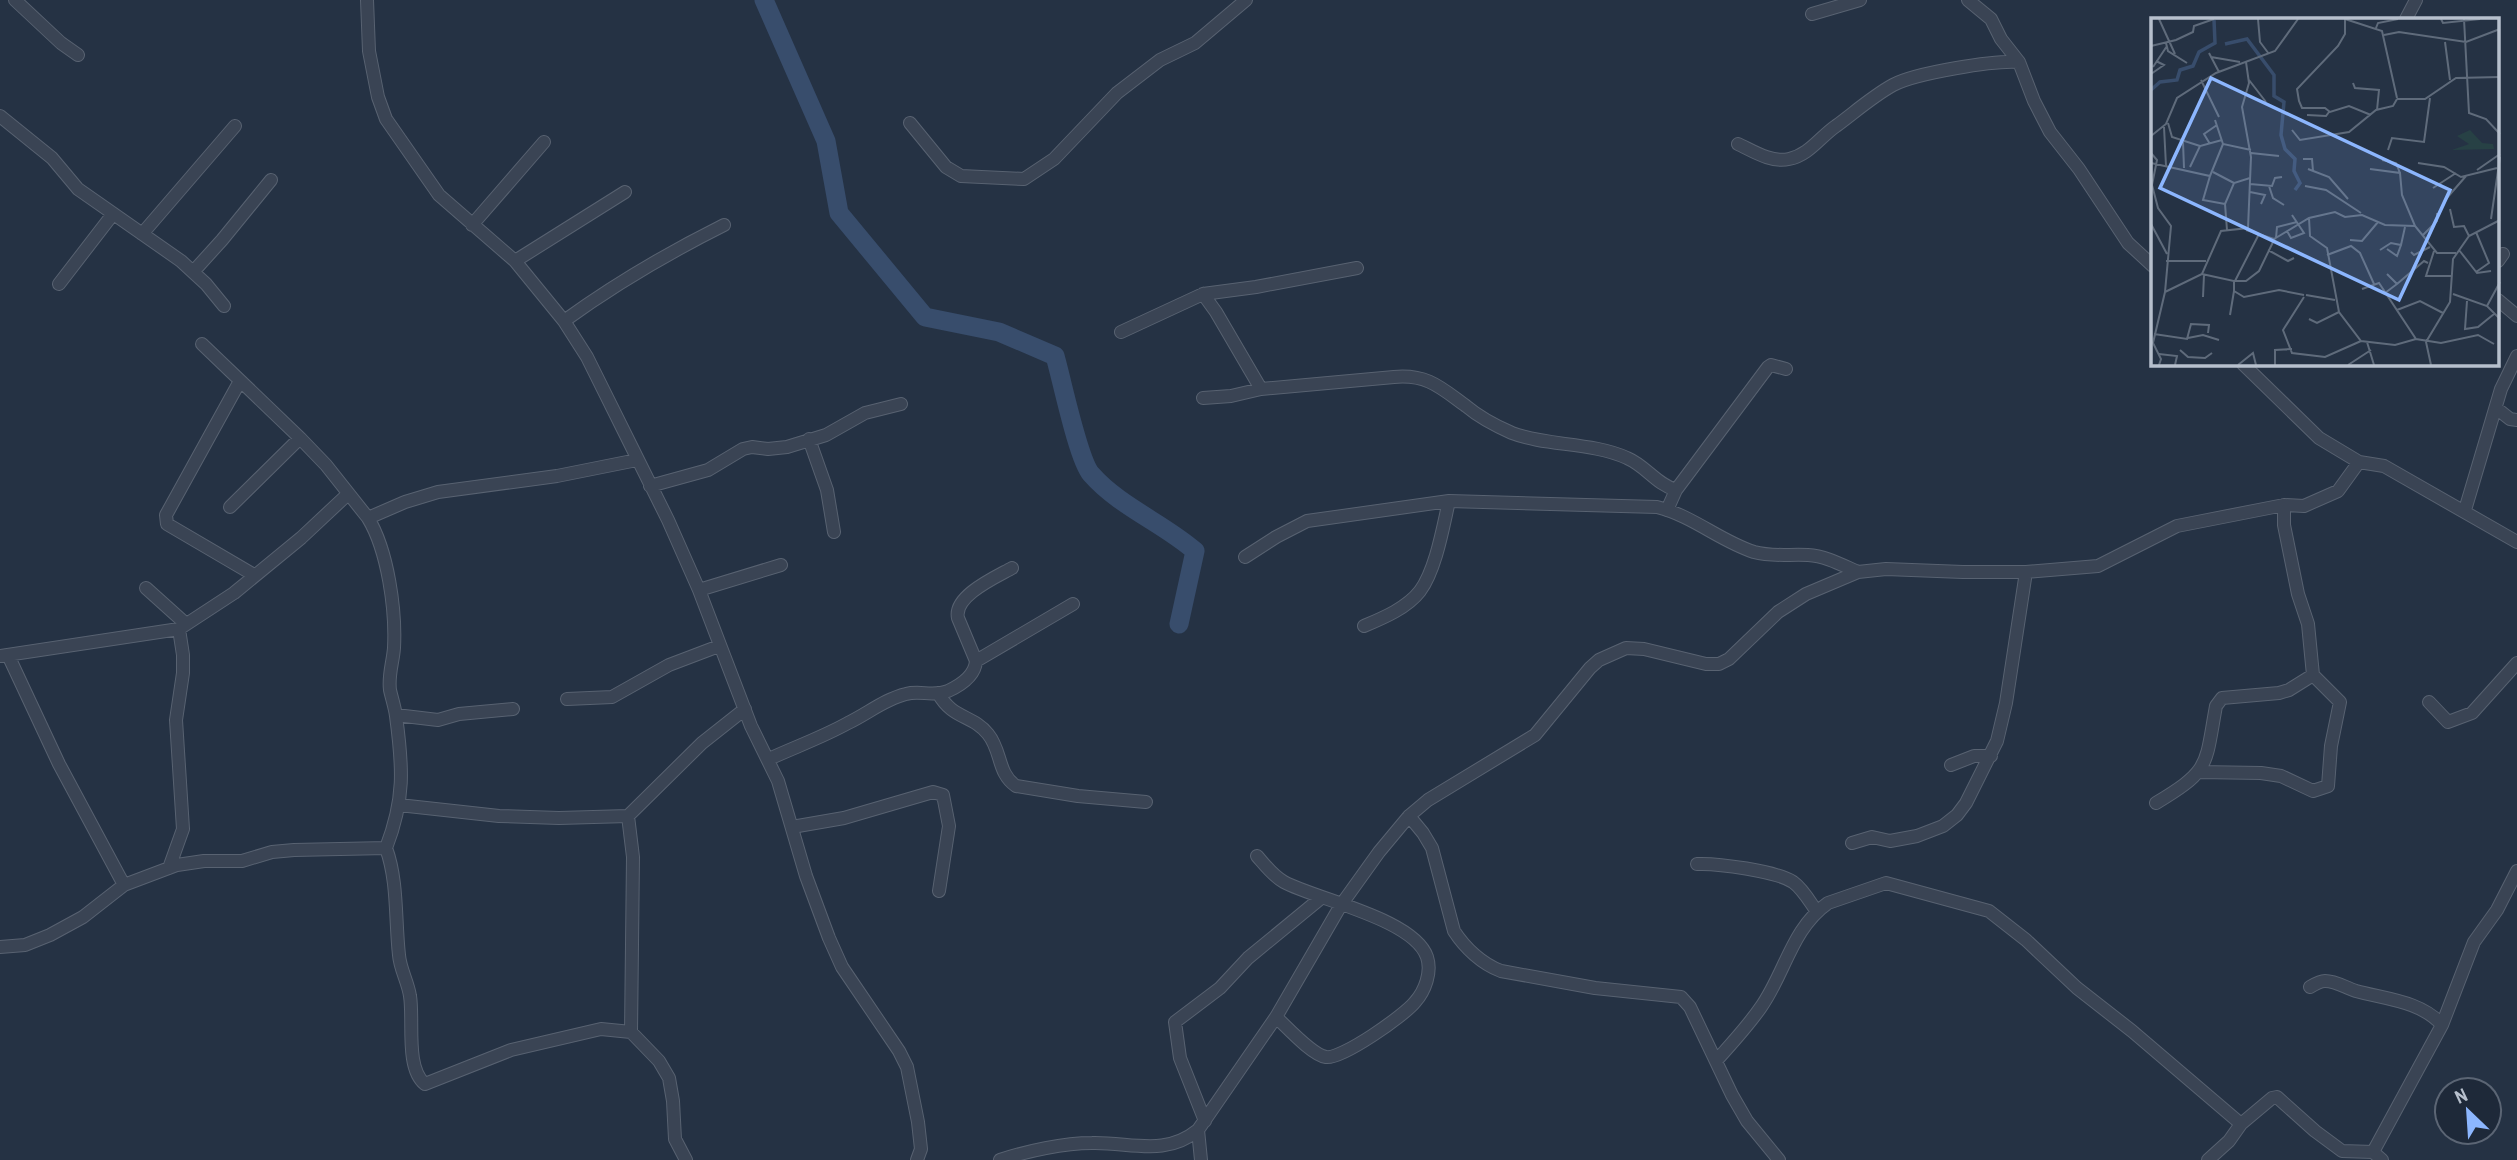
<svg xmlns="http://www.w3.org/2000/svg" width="2517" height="1160" viewBox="0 0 2517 1160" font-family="'Archivo Narrow',sans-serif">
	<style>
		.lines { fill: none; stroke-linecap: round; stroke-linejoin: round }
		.river { stroke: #384d6c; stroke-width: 19 }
		.minor-casing { stroke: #586271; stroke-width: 14 }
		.minor { stroke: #3a4454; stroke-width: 12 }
		.inset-river { fill: none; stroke: #384d6c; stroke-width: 3.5 }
		.inset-road { fill: none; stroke: #5f6b7b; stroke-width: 2 }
		.view { fill: #8cb6fe; fill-opacity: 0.15; stroke: #8cb6fe; stroke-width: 3.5 }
		.inset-edge { fill: none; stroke: #b7c0cd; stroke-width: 3.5 }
	</style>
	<rect width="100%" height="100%" fill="#253244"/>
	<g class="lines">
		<!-- river -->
		<path class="river" d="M764 0 826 141 839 213 925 317 999 332 1055 356C1062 380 1078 459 1091 474 1120 507 1163 523 1195 551L1179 624"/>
		<defs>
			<path id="minor" d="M15 0 61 43 78 55
				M367 0 369 51 378 97 386 119 439 195 515 261 564 321 587 357 668 520 699 590 751 726 778 781 806 876 829 938 842 967 899 1051 907 1067 918 1122 921 1149 917 1160
				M1968 0 1991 19 2001 39 2019 62
				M1812 14 1860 0
				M2406 19 2416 0
				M0 116 52 158 78 189 181 261 206 284 224 306
				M910 123 946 167 961 176 1024 179 1054 159 1117 93 1160 60 1195 43 1246 0
				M1738 144C1753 151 1771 163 1789 159 1809 155 1820 137 1836 126 1855 112 1873 96 1893 85 1915 73 1995 60 2019 62L2034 101 2050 132 2079 169 2128 243 2153 266
				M472 225 544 142
				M142 234 235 126
				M515 261 625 192
				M2498 261 2503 254
				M193 272 222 240 271 180
				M59 284 113 214
				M1203 294 1256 287 1357 268
				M2498 300 2517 316
				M564 321C615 284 668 253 724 225
				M1121 332 1203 294 1216 312 1261 389
				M202 344 300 438 326 465 368 518 405 502 438 492 557 476 637 460
				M2243 364 2319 438 2359 462 2384 466 2517 542
				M240 381 166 515 167 524 254 575
				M1203 398 1231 396 1261 389 1394 377C1428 374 1441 388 1466 406 1479 417 1496 426 1512 433 1545 446 1592 442 1627 458 1646 466 1656 484 1676 490
				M2496 408 2510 419 2517 420
				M809 439 827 490 834 532
				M650 486 708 470 743 449 752 447 768 449 787 447 826 435 865 413 901 404
				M230 507 300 438
				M1667 510 1676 490 1768 367 1771 365 1786 369
				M2465 510 2501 389 2517 356
				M1245 557 1276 537 1307 521 1449 501 1657 507C1693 516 1720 541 1754 552 1772 557 1789 554 1808 555 1826 556 1842 565 1858 572
				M146 588 186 624
				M699 590 781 565
				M1364 626C1383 618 1407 608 1420 591 1436 569 1443 527 1449 501
				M8 655 59 764 124 885
				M0 656 179 629
				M976 661 1073 604
				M938 693C953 720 972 714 988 734 1002 751 997 773 1016 786L1078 796 1146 802
				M567 699 612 697 669 665 719 646
				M2429 702 2448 722 2472 713 2517 663
				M396 715 438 720 459 714 513 709
				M769 759C795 747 823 737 848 723 867 714 885 699 906 694 920 690 933 697 948 691 961 685 975 675 976 661L958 618C953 596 996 577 1012 568
				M1951 765 1974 756H1991
				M2199 772 2261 773 2281 776 2313 791 2328 786 2331 746 2340 702 2313 675
				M2156 803C2211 770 2205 766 2216 706L2222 698 2279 693 2289 690 2313 675 2308 624 2298 594 2284 525V505
				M399 805 499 816 559 818 628 816
				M1409 816 1423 833 1432 848 1454 931C1465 948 1482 964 1501 971L1595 988 1681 997 1690 1007 1732 1095 1747 1121 1779 1160
				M792 827 844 818 933 792 943 795 949 826 939 891
				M1852 843 1872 837 1890 841 1917 836 1943 826 1957 815 1966 803 1997 741 2006 703 2026 572
				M386 848C398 881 395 919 399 955 400 969 408 982 410 996 414 1020 405 1068 425 1084L511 1050 601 1029 631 1032
				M1257 856C1265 865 1273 876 1284 882 1318 900 1414 919 1427 957 1432 972 1425 991 1415 1002 1405 1015 1341 1060 1326 1057 1312 1055 1287 1027 1276 1017
				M1697 864C1717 863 1776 871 1793 882 1803 889 1810 902 1817 912
				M169 868 183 829 176 720 183 673V655L179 629 234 593 301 538 348 494
				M0 947 25 945 50 935 83 917 124 885 177 865 204 861H242L272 852 294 850 386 848C405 799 403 768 396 716 395 708 392 699 390 690 388 675 393 662 394 648 396 610 388 551 368 518
				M2310 987C2315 984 2320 981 2325 981 2336 981 2346 988 2356 991 2385 999 2421 1001 2442 1025L2373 1152
				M2442 1025 2474 942 2497 910 2517 871
				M1716 1061C1732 1043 1748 1026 1761 1007 1785 973 1792 928 1828 903L1886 883 1989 911 2026 940 2077 988 2132 1031 2241 1124
				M1205 1121 1180 1058 1175 1022 1220 988 1248 958 1321 898
				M1198 1130 1201 1160
				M686 1160 675 1139 673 1101 669 1078 659 1061 631 1032 633 857 628 816 702 743 745 709
				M1000 1160C1027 1151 1064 1143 1092 1143 1131 1142 1165 1157 1198 1130L1276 1017 1341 905 1379 852 1409 816 1428 800 1535 735 1590 668 1599 660 1626 648 1644 649 1706 664H1719L1729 659 1778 612 1806 594 1858 572 1886 569 1963 572H2026L2098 566 2177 526 2284 505 2304 506 2338 491 2359 462
				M2208 1160 2229 1141 2241 1124 2272 1098 2277 1097 2315 1131 2342 1151 2373 1152 2382 1160"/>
		</defs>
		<!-- minor casing -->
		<use href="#minor" class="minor-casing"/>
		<!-- minor -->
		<use href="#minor" class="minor"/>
	</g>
	<!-- overview -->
	<g transform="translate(2151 18)">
		<rect width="348" height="348" fill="#253244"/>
		<path d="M319 112 331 125 342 126 343 131 301 132 318 126 306 118Z" fill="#274145"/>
		<path class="inset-river" d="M74 26 96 21 123 57V78L133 84 130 117 134 131 144 141 143 153 149 165 144 172M0 72 9 64 26 62 29 52 42 48 48 34 64 25 63 2"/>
		<path class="inset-road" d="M8 1 24 36M107 1 109 24 118 36M194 1V16L187 28 146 71 148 83 151 90H174L179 94 198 88 220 97M194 1 231 13 246 80M290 1 292 5 329 1M313 1 318 95 335 101 349 116M225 10 227 5 247 1M233 17 248 14 315 24 349 11M294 24 299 62M15 25 17 33 36 45M0 28 25 22 42 14 43 8 63 1M58 35 68 54M60 39 89 44M2 49 16 28M0 56 13 47 5 43M50 62 68 99M98 62 115 84M202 65 204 70 228 72 226 92M246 81H274L305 60 349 59M156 97 175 98 178 94M64 102 72 126 100 132M17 105 21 119 49 128M13 109 15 148M141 112 149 122 198 114 225 92 242 88 246 81M0 118 15 106 26 80 65 55 124 33 147 1M32 124 33 150M59 126 53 116 66 107M237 132 241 120 273 124 279 80M0 135 6 142 1 167 7 190 20 208 14 274 2 325 10 341 8 347M100 135 128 138M152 141H161L162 153M231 142 245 145 249 155M0 145 59 158 72 126M267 145 293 149 310 159 346 150M39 149 49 128 71 122M157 151 178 159 197 181M219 151 249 155 251 177 264 208 286 235H305M326 152 349 136M62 154 83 165M59 158 52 182 74 186M99 166 121 168 124 160 131 159M118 168 122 180 133 187M154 168 175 172 210 195M282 170 305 155M99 174 114 177 110 186M295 181 315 158M299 191 303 209 313 208 318 218M158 200 159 218 176 230 188 294 210 323 244 327 265 321M340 201 349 139M0 206 16 236M76 212 74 186 83 165 99 160M95 212 123 221 158 200 184 194 194 199 211 197 234 207 264 208M136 213 140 220 153 215 141 197M271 218 286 203V195M125 220 126 209 146 204M199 222 211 223 227 204M236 231 246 238 250 227M117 232 137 243 143 240M229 232 240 225 250 227 254 209M308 232 326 255 340 253M283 233 275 258H301M260 234 263 237 279 229M176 237 200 228 209 235 223 266M15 243H55M325 254 338 245 325 214M51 256 83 263V273L93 279 128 272 153 277M83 263H95L108 253 124 220M84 263 108 216M246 266 273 243 277 245M211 271 228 265 265 321 290 325 327 317 343 326M14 274 51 256 70 213 97 210 100 139 91 89 98 65 95 44M234 275 246 266 236 256M302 276 336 288 349 301M155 277 184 282M52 279 53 257M153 279 132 312 141 335 174 339 210 323M316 283 314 311 327 309 343 296M336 288 349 264M246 292 269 283 292 295M79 297 83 273M158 301 166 305 188 294M3 316 36 321 40 306 58 307 57 315M37 320 52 317 68 322M216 324 223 347M29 332 37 339 54 340 61 335M8 336 26 338 24 347M87 347 102 335 105 347M124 347V332L141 331M197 347 220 332M280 347 275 324 299 284 302 241 318 218 349 202"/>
		<path class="view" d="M60 60 299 172 248 282 9 170Z"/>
		<rect width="348" height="348" class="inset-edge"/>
	</g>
	<!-- north arrow -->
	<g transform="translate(2468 1111) rotate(335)"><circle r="33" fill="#1e2939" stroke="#5b6574" stroke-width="2"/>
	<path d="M0-5L12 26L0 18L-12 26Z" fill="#8cb6fe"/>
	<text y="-10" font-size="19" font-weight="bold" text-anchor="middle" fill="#b7c0cd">N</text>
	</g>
</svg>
